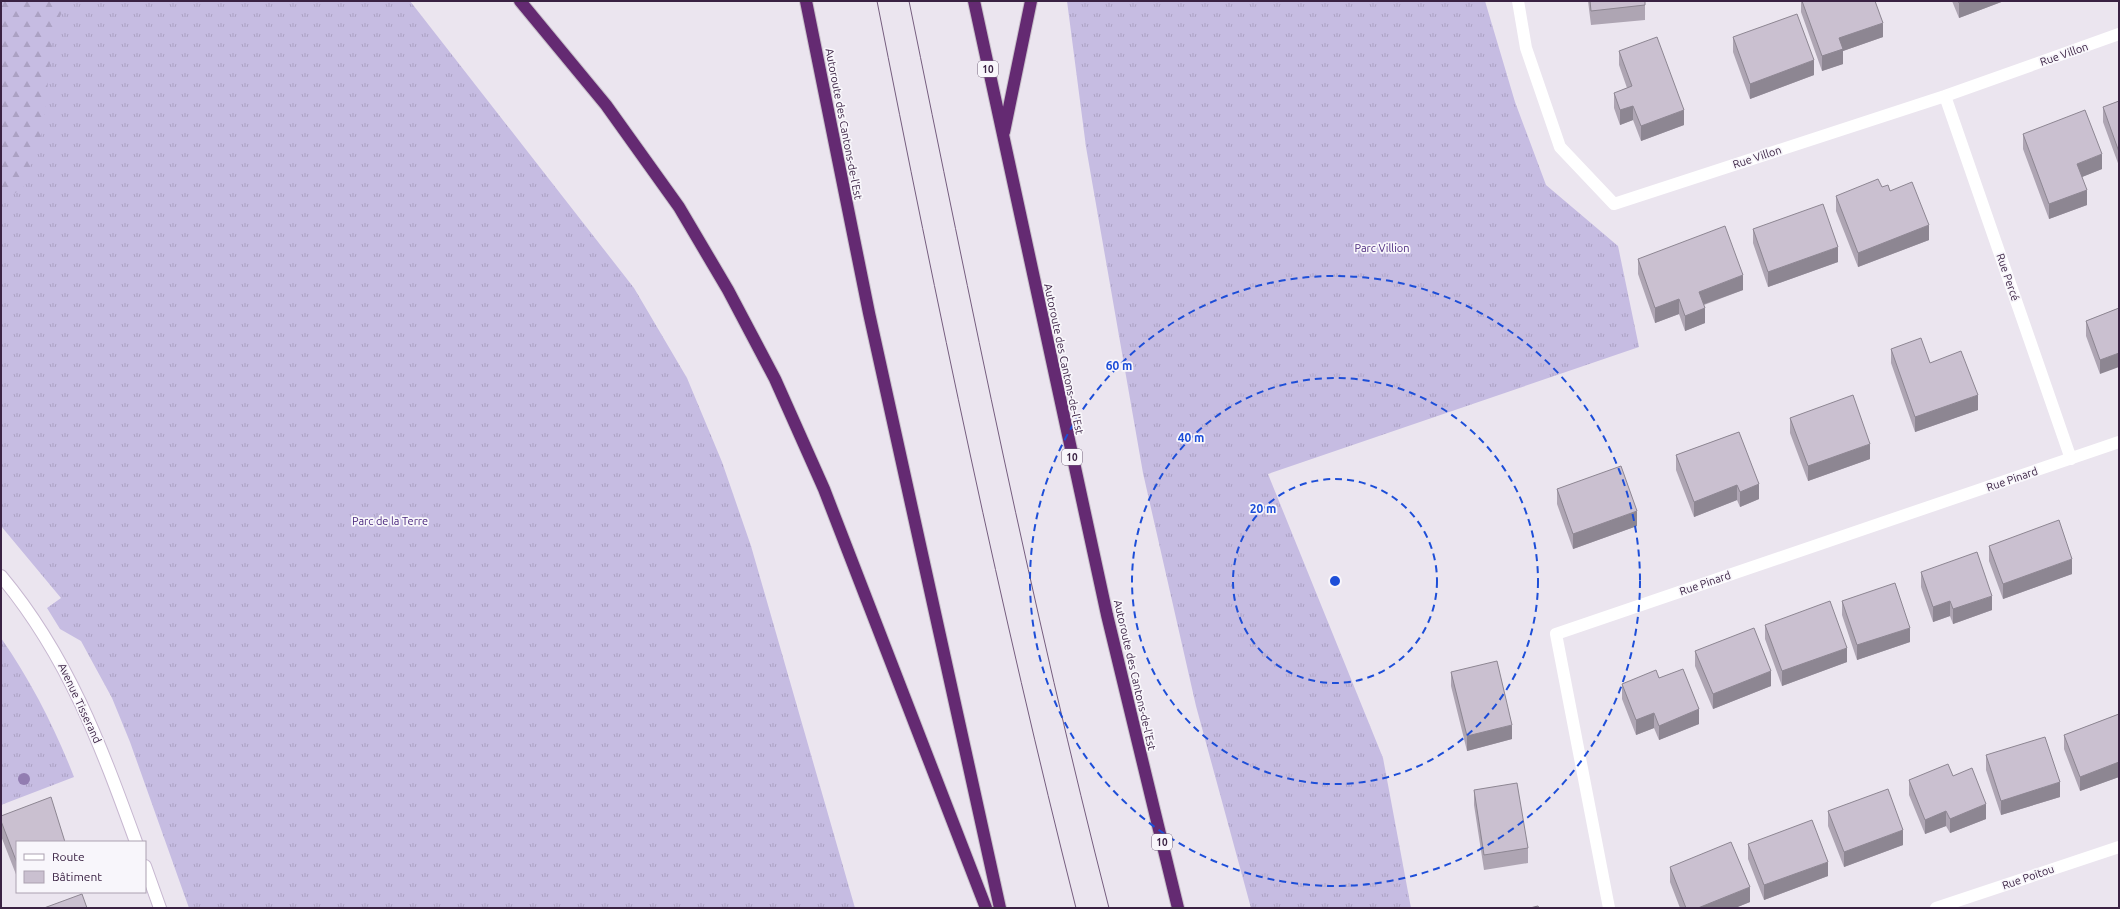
<svg xmlns="http://www.w3.org/2000/svg" width="2120" height="909" viewBox="0 0 2120 909" font-family="Ubuntu,sans-serif">
	<style>
		.grass { fill: url(#grass-tufts) }
		.forest { fill: url(#forest-firs) }
		.lines { fill: none; stroke-linecap: round; stroke-linejoin: round }
		.secondary-casing { stroke: #c7b7d0; stroke-width: 14 }
		.highway-casing { stroke: #c8c1ca; stroke-width: 14 }
		.street { stroke: #fff; stroke-width: 12 }
		.secondary { stroke: #fff; stroke-width: 12 }
		.highway { stroke: #642a72; stroke-width: 12 }
		.tram { stroke: #755d7e; stroke-width: 1 }
		.tree { fill: #927db1 }
		.wall { fill: #aea5b3 }
		.shaded-wall { fill: #8d8692 }
		.building { fill: #cac0d0; stroke: #8d8692 }
		.ring { fill: none; stroke: #1d4ed8; stroke-width: 2; stroke-dasharray: 7 5 }
		.labels { text-anchor: middle; dominant-baseline: central; stroke-width: 3.5; stroke-linejoin: round; paint-order: stroke }
		.shield { fill: #f8f6fb; stroke: #73627a; stroke-width: 1 }
		.shield-label { font-size: 10px; font-weight: bold; fill: #3a2243 }
		.street-label { font-size: 11px; fill: #3a2243; stroke: #f8f6fb }
		.park-label { font-size: 11px; fill: #4a287e; stroke: #f8f6fb }
		.centre { fill: #1d4ed8; stroke: #f8f6fb; stroke-width: 2 }
		.ring-label { font-size: 12px; text-anchor: middle; font-weight: bold; fill: #1d4ed8; stroke: #f8f6fb; stroke-width: 3.5; stroke-linejoin: round; paint-order: stroke }
	</style>
	<defs>
		<pattern id="grass-tufts" width="24" height="20" patternUnits="userSpaceOnUse"><rect width="24" height="20" fill="#c6bce2"/><path d="M3 7l-1-3M5 7V3M7 7l1-3M15 17l-1-3M17 17v-4M19 17l1-3" fill="none" stroke="#aba1c3"/></pattern>
		<pattern id="forest-firs" width="22" height="20" patternUnits="userSpaceOnUse"><rect width="22" height="20" fill="#c6bce2"/><path d="M5 1l3.5 6h-7zM16 11l3.5 6h-7z" fill="#aba1c3"/></pattern>
	</defs>
	<rect width="100%" height="100%" fill="#ebe5ef"/>
	<!-- grass -->
	<path class="grass" d="M1 1H410L634 288 687 378 722 462 751 546 855 908H189L130 742 112 698 81 641 60 629 47 608 61 598 1 526Z
		M1067 1H1485L1515 102 1546 185 1618 246 1639 347 1268 474 1383 758 1411 908H1251L1196 706 1143 473 1086 147Z
		M1 638C31 681 55 728 74 777L1 805Z"/>
	<!-- forest -->
	<path class="forest" d="M1 1H66L53 35 43 129 23 188 1 202Z"/>
	<g class="lines">
		<defs>
			<path id="secondary" d="M1 576C68 656 101 746 136 842
				M145 866 160 908"/>
			<path id="highway" d="M520 1 606 105 679 207 728 290 775 379 824 489 986 908
				M806 1 869 313 1000 908
				M974 1 1107 615 1178 908
				M1004 132 1031 1"/>
		</defs>
		<!-- secondary casing -->
		<use href="#secondary" class="secondary-casing"/>
		<!-- highway casing -->
		<use href="#highway" class="highway-casing"/>
		<!-- street -->
		<path class="street" d="M1518 1 1526 48 1560 147 1614 204 1945 96 2119 34
			M1945 96 2071 459
			M1609 908 1556 634 2119 442
			M1936 908 2119 847"/>
		<!-- secondary -->
		<use href="#secondary" class="secondary"/>
		<!-- highway -->
		<use href="#highway" class="highway"/>
		<!-- tram -->
		<path class="tram" d="M877 1C937 305 1000 608 1076 908
			M909 1C971 305 1032 608 1109 908"/>
	</g>
	<!-- trees -->
	<circle class="tree" cx="24" cy="779" r="6"/>
	<!-- wall -->
	<path class="wall" d="M1588 1H1645V20L1591 25Z
		M1801 1H1875L1883 37 1843 51V64L1822 71 1801 12Z
		M1952 1H2004L1959 18Z
		M1733 37 1814 75 1750 99 1733 52Z
		M1619 51 1684 125 1641 141 1633 120 1620 125 1614 108V93L1627 88 1619 65Z
		M2119 101V166L2103 122V107Z
		M2023 134 2102 169 2082 177 2087 205 2049 219 2023 149Z
		M1882 187 1890 191 1929 240 1858 267 1836 211V196Z
		M1753 229 1838 262 1768 287 1753 243Z
		M1638 259 1743 290 1704 305 1705 323 1685 331 1679 314 1655 323 1638 274Z
		M2119 308 2100 374 2086 336V321Z
		M1891 349 1930 363 1978 410 1915 432 1891 363Z
		M1790 418 1870 459 1808 481 1790 433Z
		M1739 432 1759 499 1740 507 1737 500 1694 517 1676 470V455Z
		M1557 489 1637 526 1573 549 1557 504Z
		M1989 546 2072 574 2003 599 1989 561Z
		M1921 572 1992 610 1953 624 1950 616 1933 622 1921 587Z
		M1842 601 1910 642 1857 660 1842 615Z
		M1765 625 1847 662 1782 686 1765 639Z
		M1695 651 1771 686 1713 709 1695 666Z
		M1451 672 1512 739 1467 751 1451 686Z
		M1659 678 1699 724 1659 740 1654 728 1636 735 1622 699V684Z
		M2119 714V777L2080 791 2064 749V735Z
		M1986 755 2060 797 2001 815 1986 770Z
		M1953 776 1986 819 1950 833 1946 826 1925 834 1909 795V780Z
		M1474 790 1528 848V863L1484 870 1474 805Z
		M1828 811 1903 845 1844 867 1828 826Z
		M1 816 17 842V877L1 836Z
		M1748 844 1828 876 1764 900 1748 859Z
		M1670 867 1750 902 1735 908H1680L1670 882Z"/>
	<!-- shaded-wall -->
	<path class="shaded-wall" d="M1964 1H2004L1959 18V3Z
		M1883 23V37L1843 51V64L1822 71V56L1839 38Z
		M1814 60V75L1750 99V84Z
		M1633 106V120L1620 125V110Z
		M1684 110V125L1641 141V126Z
		M2102 154V169L2077 179V164Z
		M2087 190V205L2049 219V204Z
		M1929 225V240L1858 267V253Z
		M1838 247V262L1768 287V272Z
		M1743 275V290L1699 306V292Z
		M1679 299V314L1655 323V308Z
		M1705 308V323L1685 331V316Z
		M2119 353V367L2100 374V360Z
		M1978 395V410L1915 432V417Z
		M1870 444V459L1808 481V466Z
		M1759 484V499L1740 507V492Z
		M1737 485V500L1694 517V502Z
		M1637 511V526L1573 549V534Z
		M2072 559V574L2003 599V584Z
		M1992 596V610L1953 624V609Z
		M1950 601V616L1933 622V607Z
		M1910 628V642L1857 660V645Z
		M1847 648V662L1782 686V671Z
		M1771 671V686L1713 709V694Z
		M1699 709V724L1659 740V726Z
		M1654 713V728L1636 735V720Z
		M1512 725V739L1467 751V736Z
		M2119 762V777L2080 791V777Z
		M2060 782V797L2001 815V801Z
		M1986 804V819L1950 833V819Z
		M1946 811V826L1925 834V820Z
		M1903 830V845L1844 867V852Z
		M1828 862V876L1764 900V885Z
		M1750 887V902L1735 908H1698Z"/>
	<!-- building -->
	<path class="building" d="M1590 1H1645V5L1591 11Z
		M1802 1H1875L1883 23 1839 38 1843 49 1822 56Z
		M1958 1H1964L1959 3Z
		M1797 14 1814 60 1750 84 1733 37Z
		M1657 37 1684 110 1641 126 1633 106 1620 110 1614 93 1632 86 1619 51Z
		M2119 101V152L2103 107Z
		M2085 110 2102 154 2077 164 2087 190 2049 204 2023 134Z
		M1878 179 1882 187 1888 185 1890 191 1912 182 1929 225 1858 253 1836 196Z
		M1823 204 1838 247 1768 272 1753 229Z
		M1725 226 1743 275 1699 292 1705 308 1685 316 1679 299 1655 308 1638 259Z
		M2119 308V353L2100 360 2086 321Z
		M1921 338 1930 363 1961 351 1978 395 1915 417 1891 349Z
		M1853 395 1870 444 1808 466 1790 418Z
		M1739 432 1759 484 1740 492 1737 485 1694 502 1676 455Z
		M1621 466 1637 511 1573 534 1557 489Z
		M2059 520 2072 559 2003 584 1989 546Z
		M1977 552 1992 596 1953 609 1950 601 1933 607 1921 572Z
		M1895 583 1910 628 1857 645 1842 601Z
		M1830 601 1847 648 1782 671 1765 625Z
		M1754 628 1771 671 1713 694 1695 651Z
		M1497 661 1512 725 1467 736 1451 672Z
		M1683 669 1699 709 1659 726 1654 713 1636 720 1622 684 1656 670 1659 678Z
		M2119 714V762L2080 777 2064 735Z
		M2045 737 2060 782 2001 801 1986 755Z
		M1948 764 1953 776 1972 768 1986 804 1950 819 1946 811 1925 820 1909 780Z
		M1517 783 1528 848 1484 855 1474 790Z
		M1888 789 1903 830 1844 852 1828 811Z
		M51 797 65 842H17V863L1 821V816Z
		M1812 820 1828 862 1764 885 1748 844Z
		M1731 842 1750 887 1698 908H1686L1670 867Z
		M82 894 87 908H44Z
		M1538 906 1539 908H1530Z"/>
	<!-- distance rings -->
	<g class="ring">
		<circle cx="1335" cy="581" r="102"/>
		<circle cx="1335" cy="581" r="203"/>
		<circle cx="1335" cy="581" r="305"/>
	</g>
	<g class="labels">
		<!-- shield labels -->
		<g class="shield">
			<rect x="978" y="61" width="20" height="16" rx="3"/>
			<rect x="1062" y="449" width="20" height="16" rx="3"/>
			<rect x="1152" y="834" width="20" height="16" rx="3"/>
		</g>
		<g class="shield-label">
			<text x="988" y="69">10</text>
			<text x="1072" y="457">10</text>
			<text x="1162" y="842">10</text>
		</g>
		<!-- street labels -->
		<g class="street-label">
			<text transform="translate(2064 54) rotate(-19)">Rue Villon</text>
			<text transform="translate(844 124) rotate(79)">Autoroute des Cantons-de-l'Est</text>
			<text transform="translate(1757 157) rotate(-18)">Rue Villon</text>
			<text transform="translate(2008 277) rotate(71)">Rue Percé</text>
			<text transform="translate(1064 359) rotate(78)">Autoroute des Cantons-de-l'Est</text>
			<text transform="translate(2012 479) rotate(-19)">Rue Pinard</text>
			<text transform="translate(1705 583) rotate(-19)">Rue Pinard</text>
			<text transform="translate(1135 675) rotate(77)">Autoroute des Cantons-de-l'Est</text>
			<text transform="translate(80 703) rotate(65)">Avenue Tisserand</text>
			<text transform="translate(2028 877) rotate(-19)">Rue Poitou</text>
		</g>
		<!-- park labels -->
		<g class="park-label">
			<text x="1382" y="248">Parc Villion</text>
			<text x="390" y="521">Parc de la Terre</text>
		</g>
	</g>
	<circle cx="1335" cy="581" r="6" class="centre"/>
	<g class="ring-label">
		<text x="1119" y="370">60 m</text>
		<text x="1191" y="442">40 m</text>
		<text x="1263" y="513">20 m</text>
	</g>
	<!-- border -->
	<rect width="2120" height="909" fill="none" stroke="#3a2243" stroke-width="4"/>
	<!-- legend -->
	<rect x="16" y="841" width="130" height="52" fill="#f8f6fb" stroke="#aca1b1"/>
	<rect x="24" y="854" width="20" height="6" fill="#ffffff" stroke="#aca1b1"/>
	<text x="52" y="861" font-size="12" fill="#3a2243">Route</text>
	<rect x="24" y="871" width="20" height="12" fill="#cac0d0" stroke="#aca1b1"/>
	<text x="52" y="881" font-size="12" fill="#3a2243">Bâtiment</text>
</svg>
